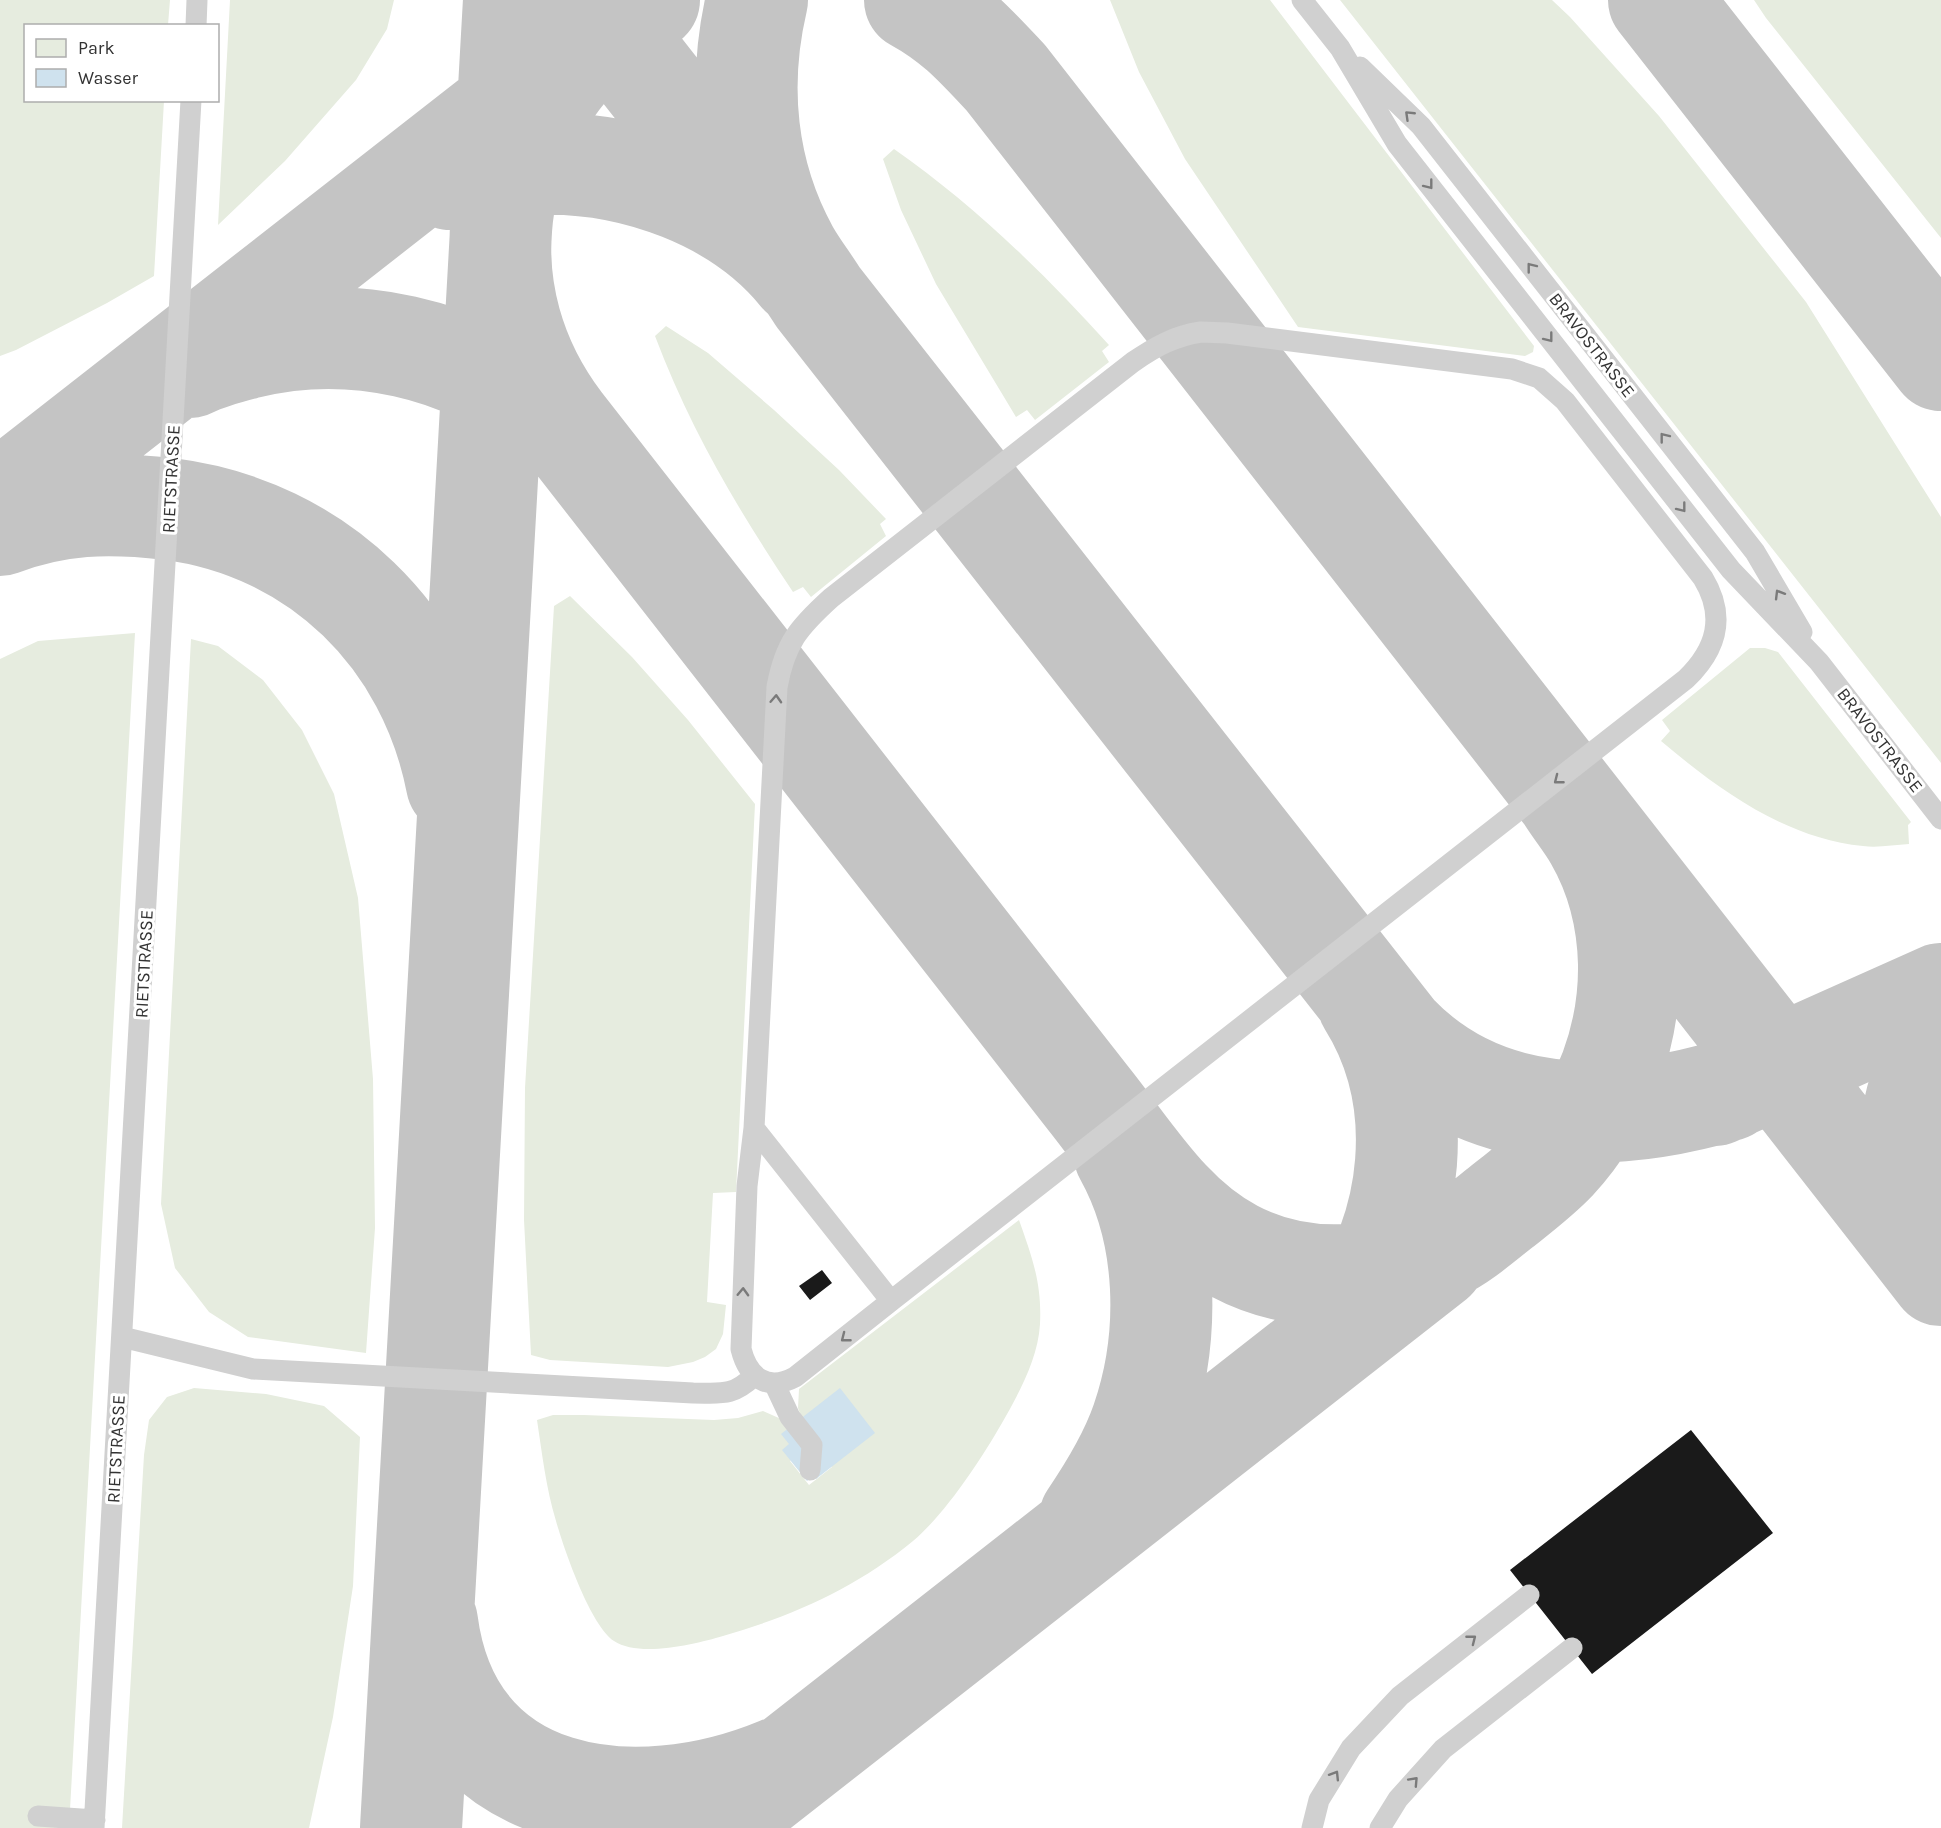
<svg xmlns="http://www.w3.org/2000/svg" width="1941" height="1828" viewBox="0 0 1941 1828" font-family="Karla,sans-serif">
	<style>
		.green { fill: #e6ecdf }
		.water { fill: #cfe2ee }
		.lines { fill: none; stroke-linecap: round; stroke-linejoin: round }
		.taxiway { stroke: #c4c4c4; stroke-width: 102 }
		.building { fill: #1a1a1a }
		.lane { stroke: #d0d0d0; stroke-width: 21 }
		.oneway { stroke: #7a7a7a }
		.labels { text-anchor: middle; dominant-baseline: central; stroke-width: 6; stroke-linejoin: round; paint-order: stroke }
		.street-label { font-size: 18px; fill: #333; stroke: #fff }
	</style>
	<rect width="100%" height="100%" fill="#fff"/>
	<!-- green -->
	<path class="green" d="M0 0H170L168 25 26 26V100L164 101 154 276 107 303 16 350 0 356Z
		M230 0H394L387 29 356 80 285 161 218 225Z
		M1110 0H1270L1534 346 1533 352 1525 356 1298 327 1185 159 1139 72Z
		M1340 0H1552L1570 17 1659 116 1806 302 1941 517V763Z
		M1754 0H1941V238L1766 18Z
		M894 149C974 205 1044 273 1109 345L1102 351 1109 362 1035 420 1027 410 1016 417 936 284 901 210 883 159Z
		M666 326 708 353 774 410 839 470 886 519 880 524 886 536 811 597 803 587 793 592C737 508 691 431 655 336Z
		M570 596 632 657 688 720 755 804 736 1192 713 1193 707 1302 726 1305 723 1334 716 1349 705 1357 693 1362 668 1367 550 1360 531 1355 524 1220 525 1088 554 606Z
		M135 633 69 1828H0V659L38 641Z
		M191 639 218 646 263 680 302 730 334 794 358 898 373 1079 375 1228 366 1353 248 1337 209 1312 175 1268 161 1204Z
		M1750 648H1765L1778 652 1911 822 1908 825 1909 844C1894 845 1877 848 1863 846 1785 838 1719 790 1661 741L1670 731 1662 720Z
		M1019 1220C1032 1257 1042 1283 1040 1324 1038 1359 1019 1393 1002 1423 980 1461 946 1513 913 1541 856 1588 792 1616 723 1636 696 1644 639 1658 614 1641 590 1625 564 1549 556 1521 546 1488 542 1453 537 1420L553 1415H584L714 1420 738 1418 763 1411 781 1419 800 1453 790 1461 809 1485 832 1467 801 1416 798 1408 799 1389Z
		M194 1388 266 1394 324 1406 360 1437 353 1586 333 1717 309 1828H122L144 1455 149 1420 167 1397Z"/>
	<!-- water -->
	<path class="water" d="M840 1388 875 1433 816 1479 813 1476 807 1481 782 1450 789 1444 781 1434Z"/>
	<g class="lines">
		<!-- taxiway -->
		<path class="taxiway" d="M587 0 761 222
			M649 0C635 9 620 17 607 28 486 131 464 295 561 423L1088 1098C1132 1153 1170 1218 1234 1251 1298 1285 1377 1282 1441 1250 1463 1239 1481 1223 1500 1208 1519 1193 1539 1178 1556 1160 1604 1108 1630 1035 1629 964 1628 921 1617 876 1595 838 1587 824 1577 812 1568 798
			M757 0C737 85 745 173 788 251 797 267 808 281 818 297L1396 1034C1485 1127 1612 1124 1728 1090
			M915 0C955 22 975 45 1006 78L1941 1275
			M1659 0 1941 360
			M450 179C478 172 506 165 535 164 631 160 740 199 801 275
			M190 367C208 358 228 353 247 348 349 323 466 346 546 417
			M0 503 545 77
			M0 525C58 503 108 502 169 509 318 528 429 638 457 784
			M1715 1095 1941 994
			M1933 1258C1898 1183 1902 1111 1941 1040
			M1348 1318C1415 1228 1429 1099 1368 1002
			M1090 1518C1111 1487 1130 1456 1142 1421 1171 1337 1169 1234 1125 1155
			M427 1622C451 1806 634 1828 779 1768
			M411 1828 514 0
			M708 1828 1435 1259"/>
	</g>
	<!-- building -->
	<path class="building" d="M822 1270 832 1283 810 1300 799 1286Z
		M1691 1430 1773 1533 1592 1674 1510 1570Z"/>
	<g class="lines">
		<!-- lane -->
		<path class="lane" d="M1302 0 1340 48 1397 144 1731 570 1819 662 1941 819
			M196 26 197 0
			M1360 67 1421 126 1755 552 1802 632
			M1201 332 1227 333 1512 369 1539 378 1565 401 1703 578C1726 616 1717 649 1686 679L891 1301 754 1128 777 687C785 643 799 627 831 598L1133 362C1155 347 1174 336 1201 332Z
			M754 1128 747 1186 741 1349C748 1377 767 1392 795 1377L891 1301
			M122 1337 253 1369 693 1393C721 1393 732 1397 754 1376
			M774 1383 790 1417 812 1445 810 1470
			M38 1816 95 1820
			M94 1828 191 100
			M1312 1828 1319 1800 1351 1748 1400 1696 1529 1595
			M1380 1828 1398 1799 1443 1749 1572 1648"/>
	</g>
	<!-- one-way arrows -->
	<defs><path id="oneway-chevron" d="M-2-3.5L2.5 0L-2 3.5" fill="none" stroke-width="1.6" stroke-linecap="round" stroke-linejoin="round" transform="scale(1.5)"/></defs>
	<g class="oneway">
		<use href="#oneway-chevron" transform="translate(1409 115) rotate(-136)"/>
		<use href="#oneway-chevron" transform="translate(1429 185) rotate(52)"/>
		<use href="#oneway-chevron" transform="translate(1531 267) rotate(-128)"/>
		<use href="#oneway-chevron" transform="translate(1549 338) rotate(52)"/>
		<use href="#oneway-chevron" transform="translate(1664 437) rotate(-128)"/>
		<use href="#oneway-chevron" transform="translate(1682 508) rotate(52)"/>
		<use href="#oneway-chevron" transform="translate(1779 594) rotate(-121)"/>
		<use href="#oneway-chevron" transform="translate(776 699) rotate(-87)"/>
		<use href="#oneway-chevron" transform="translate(1558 780) rotate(142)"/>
		<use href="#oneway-chevron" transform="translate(743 1292) rotate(-88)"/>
		<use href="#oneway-chevron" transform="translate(845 1338) rotate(142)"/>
		<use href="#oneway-chevron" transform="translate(1472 1639) rotate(-38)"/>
		<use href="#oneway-chevron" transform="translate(1335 1775) rotate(-58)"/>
		<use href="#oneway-chevron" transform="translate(1414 1781) rotate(-47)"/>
	</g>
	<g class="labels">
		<!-- street labels -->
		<g class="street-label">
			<text transform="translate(1592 345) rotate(52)">BRAVOSTRASSE</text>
			<text transform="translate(171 479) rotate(-87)">RIETSTRASSE</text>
			<text transform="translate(1880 740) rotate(52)">BRAVOSTRASSE</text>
			<text transform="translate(144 964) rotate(-87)">RIETSTRASSE</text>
			<text transform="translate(116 1449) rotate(-87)">RIETSTRASSE</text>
		</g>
	</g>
	<!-- legend -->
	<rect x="24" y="24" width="195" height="78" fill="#ffffff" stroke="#adadad" stroke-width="1.5"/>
	<rect x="36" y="39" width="30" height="18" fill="#e6ecdf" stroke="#adadad" stroke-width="1.5"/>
	<text x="78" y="54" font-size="18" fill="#333333">Park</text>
	<rect x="36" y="69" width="30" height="18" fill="#cfe2ee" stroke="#adadad" stroke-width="1.5"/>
	<text x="78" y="84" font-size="18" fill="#333333">Wasser</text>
</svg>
